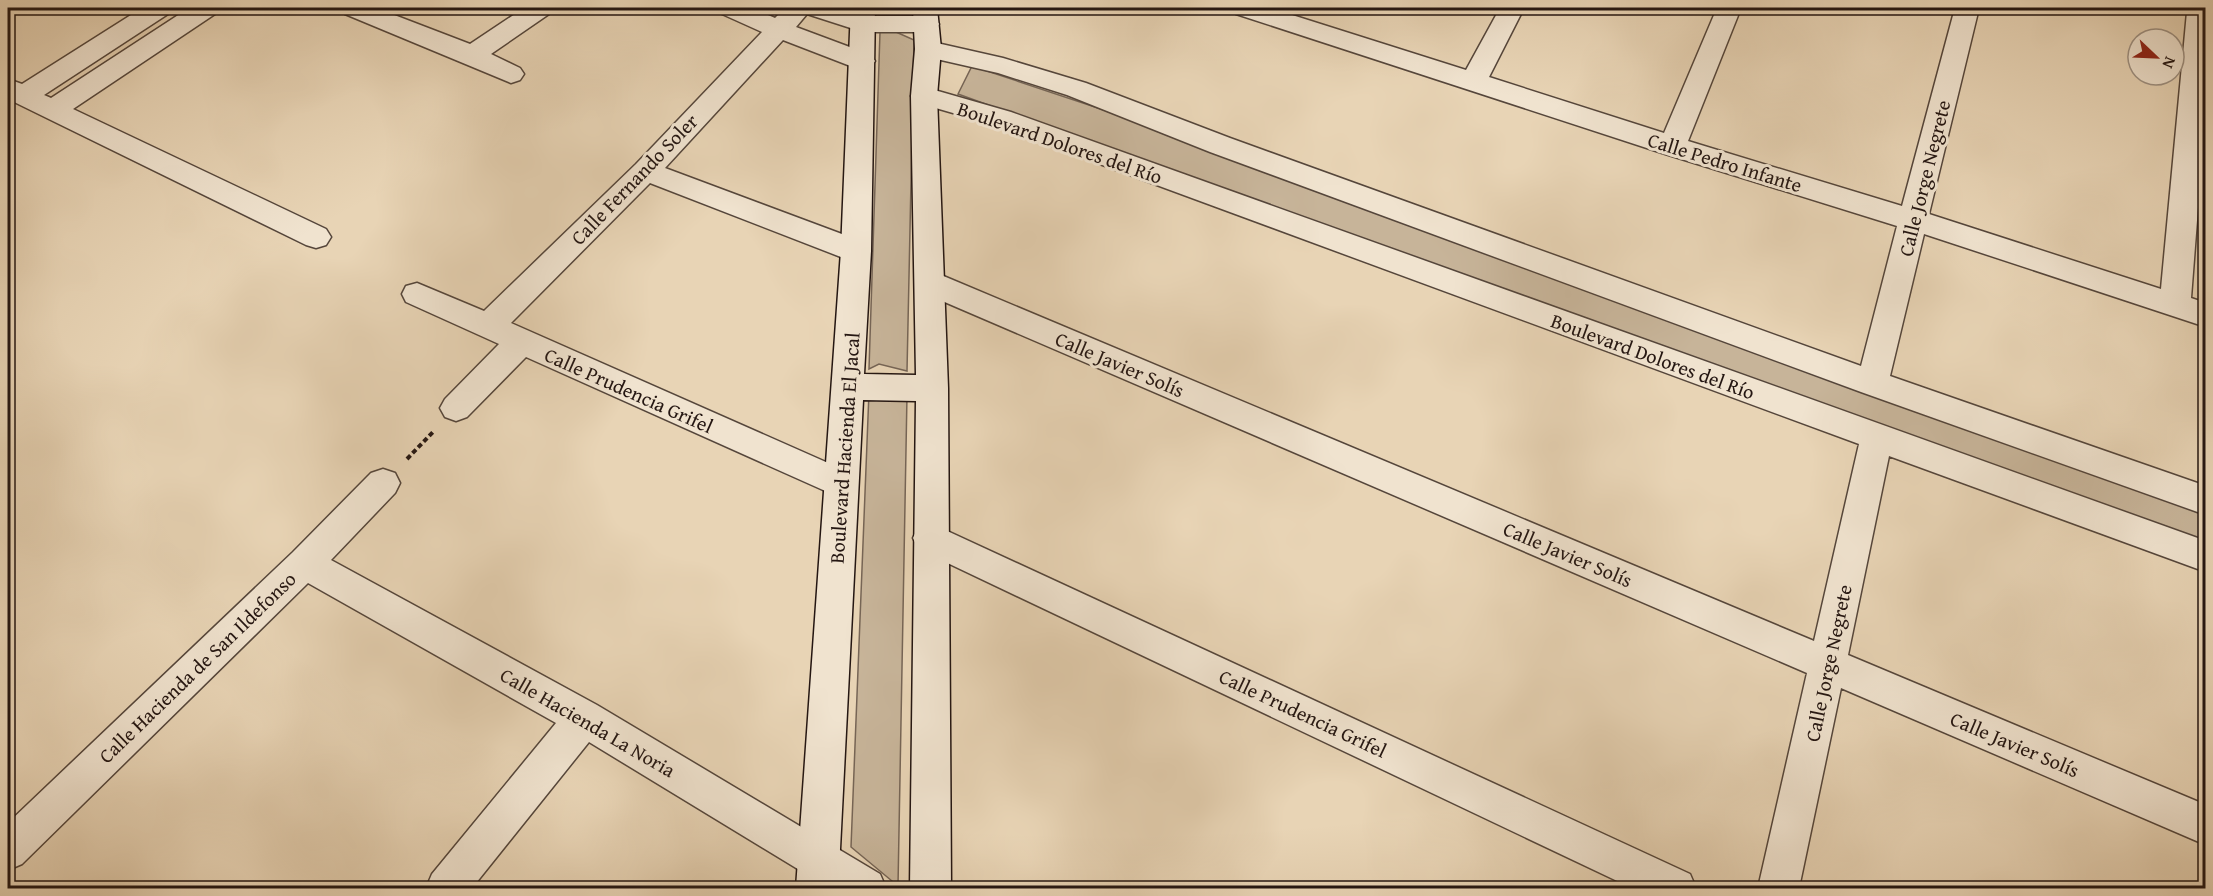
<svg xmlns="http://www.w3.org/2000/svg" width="2213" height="896" viewBox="0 0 2213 896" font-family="'Gentium Book Plus',serif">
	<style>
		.green { fill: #c7b499; stroke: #766556; stroke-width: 1.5 }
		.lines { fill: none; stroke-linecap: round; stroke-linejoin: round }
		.minor-casing { stroke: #55463b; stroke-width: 3 }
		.secondary-casing { stroke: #241612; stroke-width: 3 }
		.path { stroke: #241612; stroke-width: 4; stroke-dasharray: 5 3; stroke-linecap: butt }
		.minor { fill: #f0e3cf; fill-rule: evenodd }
		.secondary { fill: #f0e3cf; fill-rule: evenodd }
		.labels { text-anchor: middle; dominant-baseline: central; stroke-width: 6; stroke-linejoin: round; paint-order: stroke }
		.street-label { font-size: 20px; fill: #241612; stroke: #f0e3cf }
	</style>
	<rect width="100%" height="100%" fill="#e8d4b5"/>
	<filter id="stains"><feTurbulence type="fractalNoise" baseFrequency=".00333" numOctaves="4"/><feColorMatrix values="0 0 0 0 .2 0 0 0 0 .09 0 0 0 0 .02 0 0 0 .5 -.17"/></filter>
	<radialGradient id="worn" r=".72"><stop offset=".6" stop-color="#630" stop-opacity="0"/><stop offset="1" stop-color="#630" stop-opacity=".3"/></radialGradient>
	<!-- green -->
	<path class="green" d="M887 28 914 40 907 371 879 364 869 369 880 32Z
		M972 66 1140 122 2205 507V548L958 94Z
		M869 392 907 395 898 886 851 847Z"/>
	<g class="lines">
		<defs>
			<path id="minor" d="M142 8H171L168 14 44 95 51 98 189 8H218L215 14 73 109 326 229 331 237 326 245 316 248 306 245 8 99V79L22 84Z
				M342 8H376L470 44 524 8H552L549 14 491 54 520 68 524 74 520 80 511 83 345 14Z
				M719 8H751L775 18 785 8H838L865 16H926L935 18 939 24 935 30 926 32H863L807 14 796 27 871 55 875 61 871 67 862 69 853 67 783 40 665 168 866 243 871 251 866 259 856 262 846 259 650 183 511 323 853 474 858 484 853 494 841 498 526 357 467 417 456 421 445 417 440 408 445 399 499 344 406 302 402 294 406 286 417 283 484 311 636 164 762 32 722 14Z
				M1233 8H1270L1466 70 1500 8H1524L1489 77 1664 133 1717 8H1741L1688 141 1902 206 1955 8H1979L1929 214 2161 289 2187 12 2190 8H2206V104L2191 298 2206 303V327L1924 234 1890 376 2206 486V515L1861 392 1210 152 1067 95 998 73 919 55 915 49 919 43 928 41 1003 58 1086 83 1230 138 1861 366 1897 226 1662 153 1236 14Z
				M924 87 1011 112 2206 541V572L1889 456 1848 655 2206 805V845L1841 688 1799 888H1758L1807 673 919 291 915 283 919 275 930 272 941 275 1814 641 1859 444 991 124 915 102 911 96 915 90Z
				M383 469 395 473 400 483 395 493 331 560 597 705 880 874 886 888H829L589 742 472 888H426L432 874 556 723 308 583 22 864 8 870V823L293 552 371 473Z
				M930 523 1690 874 1696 888H1632L918 549 913 538 918 527Z"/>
			<path id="secondary" d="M851 8H875L871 251 864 374 916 375 911 96 915 49 913 8H937L941 49 937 96 948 388 951 888H910L916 401 863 400 838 888H796L841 251Z"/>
		</defs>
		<!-- minor casing -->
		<use href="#minor" class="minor-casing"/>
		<!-- secondary casing -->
		<use href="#secondary" class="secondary-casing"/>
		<!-- path -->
		<path class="path" d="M407 459 433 432"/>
		<!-- minor -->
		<use href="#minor" class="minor"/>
		<!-- secondary -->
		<use href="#secondary" class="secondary"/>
	</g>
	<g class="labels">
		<!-- street labels -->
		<g class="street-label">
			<text transform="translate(1060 142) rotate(19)">Boulevard Dolores del Río</text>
			<text transform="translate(1725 162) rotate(17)">Calle Pedro Infante</text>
			<text transform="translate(1924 178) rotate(-76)">Calle Jorge Negrete</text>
			<text transform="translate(634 179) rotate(-46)">Calle Fernando Soler</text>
			<text transform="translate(1653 356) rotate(20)">Boulevard Dolores del Río</text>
			<text transform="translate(1120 364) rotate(23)">Calle Javier Solís</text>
			<text transform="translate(629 390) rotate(24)">Calle Prudencia Grifel</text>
			<text transform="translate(844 448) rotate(-86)">Boulevard Hacienda El Jacal</text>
			<text transform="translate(1568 554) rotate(23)">Calle Javier Solís</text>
			<text transform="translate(1828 663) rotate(-78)">Calle Jorge Negrete</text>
			<text transform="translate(197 667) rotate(-44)">Calle Hacienda de San Ildefonso</text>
			<text transform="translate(1303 713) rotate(25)">Calle Prudencia Grifel</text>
			<text transform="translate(588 722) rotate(30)">Calle Hacienda La Noria</text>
			<text transform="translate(2015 744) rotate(23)">Calle Javier Solís</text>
		</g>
	</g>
	<!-- margin -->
	<rect width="2213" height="896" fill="none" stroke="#e8d4b5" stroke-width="30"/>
	<rect x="9" y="9" width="2195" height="878" fill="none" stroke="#241612" stroke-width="3"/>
	<rect x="15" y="15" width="2183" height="866" fill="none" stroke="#241612" stroke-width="1.5"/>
	<!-- north arrow -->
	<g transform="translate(2156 57) rotate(113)"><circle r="28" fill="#f0e3cf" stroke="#9e9183" stroke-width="1.5"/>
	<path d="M0-4.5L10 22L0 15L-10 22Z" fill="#8f2418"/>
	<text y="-9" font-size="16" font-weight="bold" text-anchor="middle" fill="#241612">N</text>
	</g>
	<rect width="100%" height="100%" filter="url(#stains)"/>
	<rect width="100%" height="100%" fill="url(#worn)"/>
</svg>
